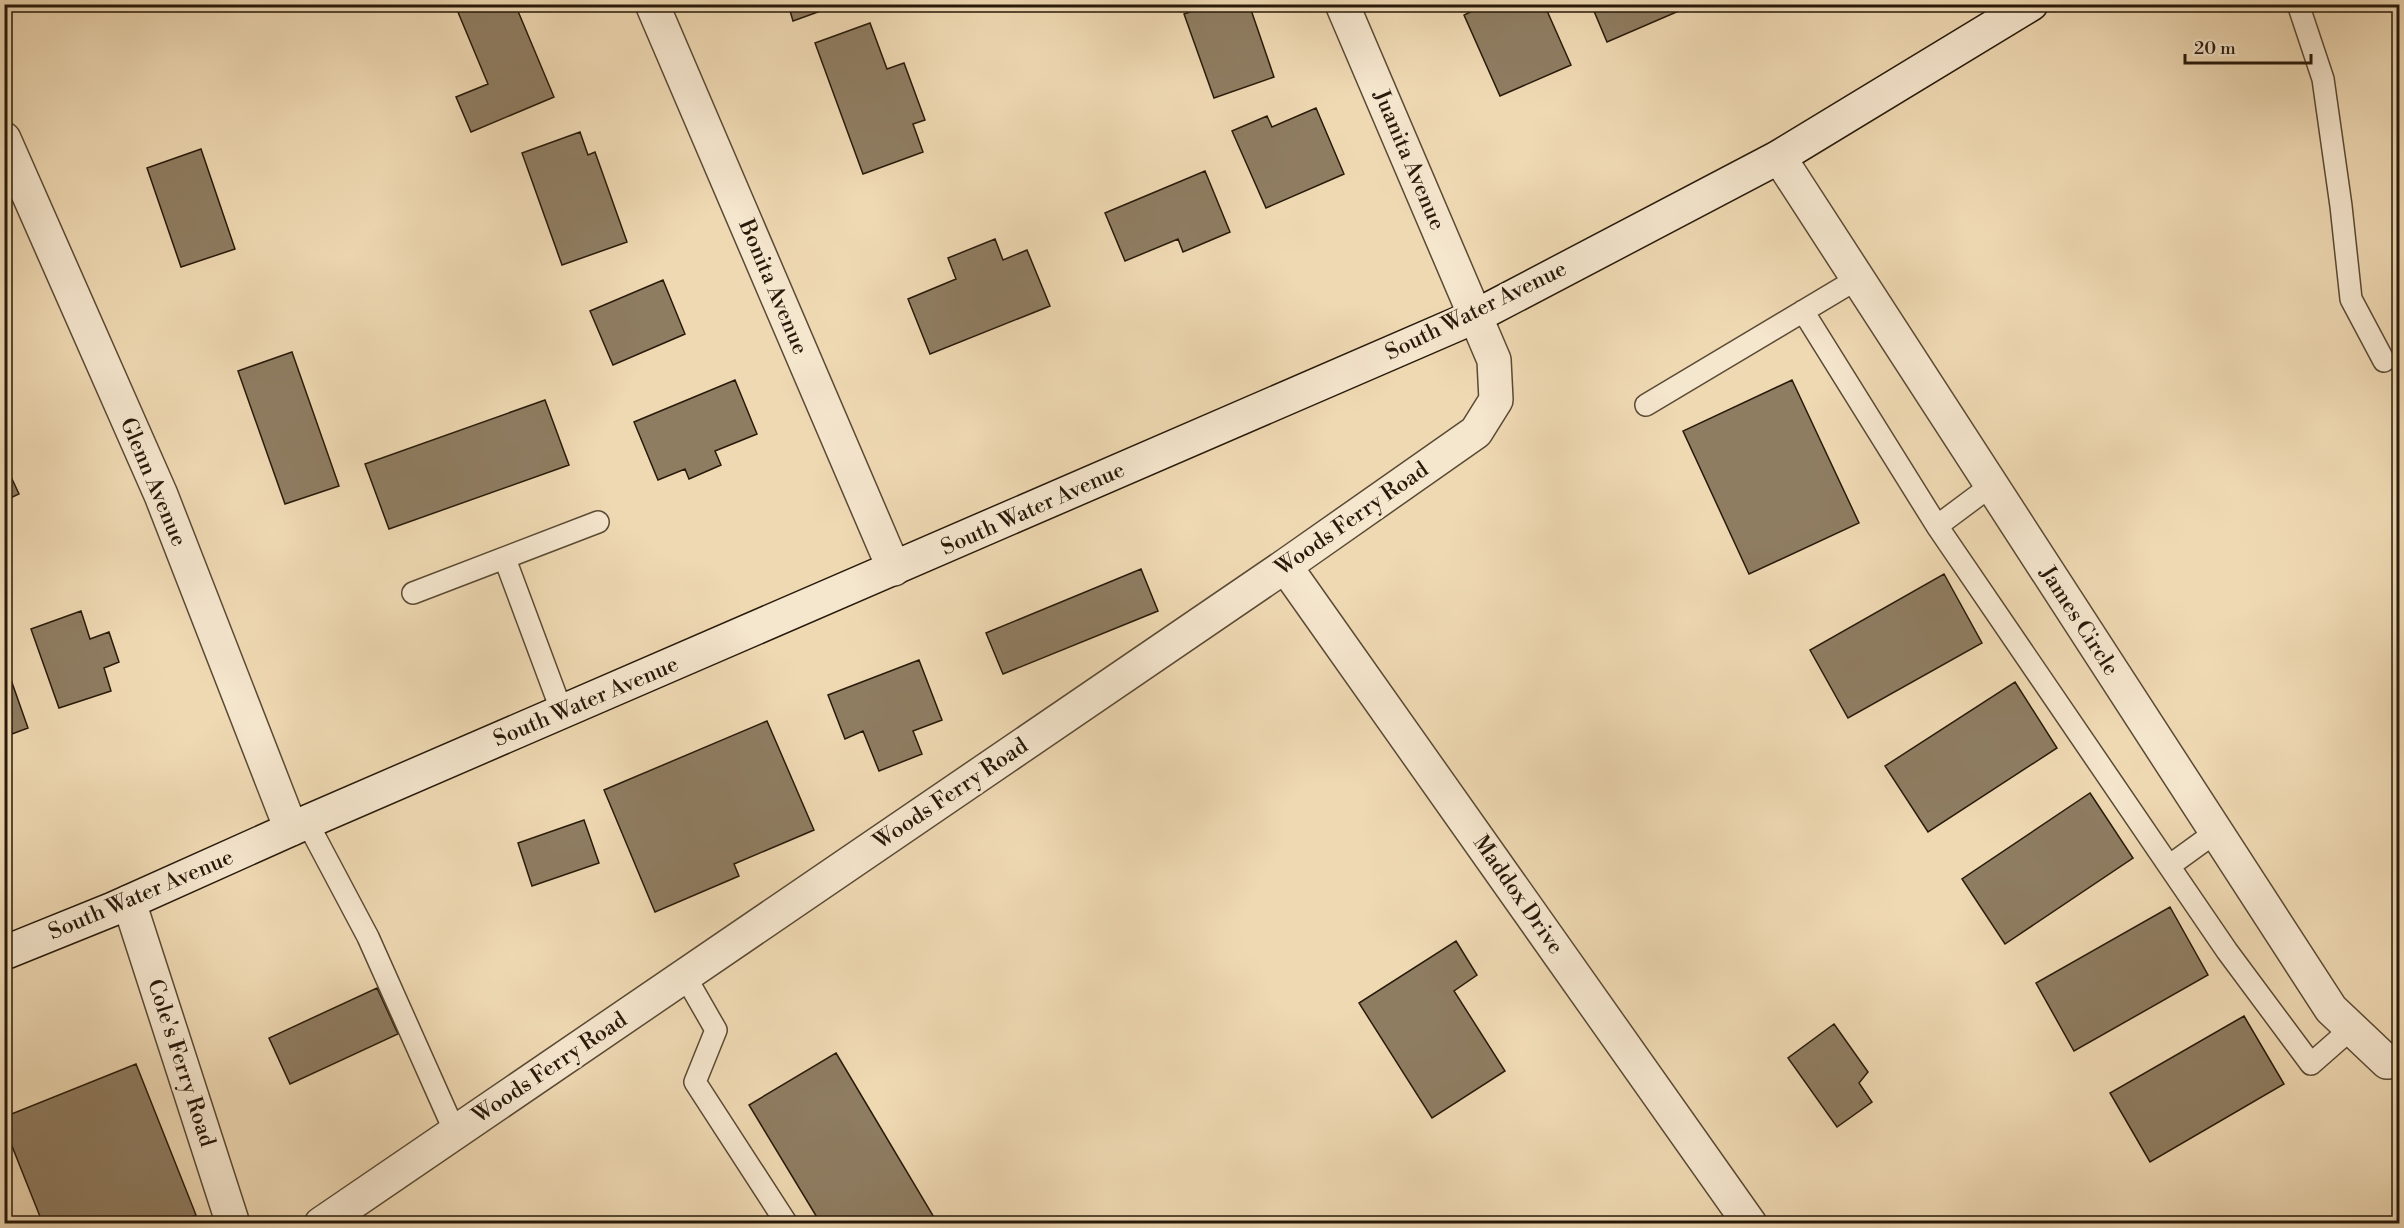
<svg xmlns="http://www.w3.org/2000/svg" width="2404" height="1228" viewBox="0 0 2404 1228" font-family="'Libre Bodoni',serif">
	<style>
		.building { fill: #8f7d62; stroke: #281a0a; stroke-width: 1.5 }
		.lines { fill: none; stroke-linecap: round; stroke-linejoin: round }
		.lane-casing { stroke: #5a4a34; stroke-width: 24 }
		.street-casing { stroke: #5a4a34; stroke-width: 36 }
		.secondary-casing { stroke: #281a0a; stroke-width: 36 }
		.lane { stroke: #f5e6ce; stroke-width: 21 }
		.street { stroke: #f5e6ce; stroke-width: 33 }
		.secondary { stroke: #f5e6ce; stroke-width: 33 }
		.labels { text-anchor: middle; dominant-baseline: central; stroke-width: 6; stroke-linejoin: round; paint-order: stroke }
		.street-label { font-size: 22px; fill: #281a0a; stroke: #f5e6ce }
	</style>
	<rect width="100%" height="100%" fill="#efd9b3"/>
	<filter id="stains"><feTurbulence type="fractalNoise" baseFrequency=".00333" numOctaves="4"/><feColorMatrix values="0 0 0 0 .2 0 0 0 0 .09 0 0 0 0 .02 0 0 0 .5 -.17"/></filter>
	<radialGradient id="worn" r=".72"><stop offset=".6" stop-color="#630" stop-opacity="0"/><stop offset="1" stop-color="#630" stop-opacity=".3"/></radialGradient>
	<!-- building -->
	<path class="building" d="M515 4 554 97 471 132 456 97 488 84 455 5Z
		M788 4H840L793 21Z
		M1213 4H1249L1274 77 1214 98 1184 14Z
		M1487 4H1544L1571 65 1500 96 1464 15Z
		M1591 4H1695L1607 42Z
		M870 23 887 69 904 63 925 120 913 124 923 152 863 174 815 43Z
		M1316 108 1344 174 1266 208 1232 131 1267 116 1272 127Z
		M580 132 588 155 595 152 627 242 562 265 522 153Z
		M201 149 235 249 181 267 147 168Z
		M1205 171 1230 232 1183 252 1178 239 1125 261 1105 213Z
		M995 239 1003 260 1027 250 1050 306 930 354 908 299 956 279 948 258Z
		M663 280 685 334 613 365 590 311Z
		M292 352 339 486 285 504 238 371Z
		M735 380 757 434 715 451 721 465 689 479 685 469 658 480 634 422Z
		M1792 380 1859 523 1749 574 1683 431Z
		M545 400 569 465 389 529 365 464Z
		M4 462 19 494 4 501Z
		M1141 569 1158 611 1003 674 986 633Z
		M1944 574 1982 643 1848 718 1810 650Z
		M81 611 90 639 109 632 119 662 104 668 111 691 59 708 31 629Z
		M919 660 942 720 913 731 922 754 879 771 863 731 845 739 828 695Z
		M10 677 28 728 4 737V679Z
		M2015 682 2057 748 1928 832 1885 766Z
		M767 721 814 830 734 864 739 876 655 912 604 790Z
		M2090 793 2133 858 2005 944 1962 879Z
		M584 820 599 863 532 886 518 843Z
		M2170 907 2208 975 2074 1051 2036 983Z
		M1456 941 1477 975 1454 991 1505 1071 1432 1118 1359 1003Z
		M377 988 398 1034 290 1084 269 1038Z
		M2244 1016 2284 1084 2150 1162 2110 1093Z
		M1834 1024 1868 1072 1859 1083 1872 1102 1837 1127 1788 1058Z
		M836 1053 938 1224H821L749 1105Z
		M136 1064 196 1215 175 1224H43L4 1126V1117Z"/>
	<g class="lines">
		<defs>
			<path id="lane" d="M2298 4 2323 79 2341 206 2351 299 2384 361
				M1803 311 1937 526 1992 485
				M1646 405 1857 279
				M1937 526 2227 951 2311 1064 2352 1028
				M505 559 562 712
				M413 593 598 522
				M307 822 368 937 455 1132
				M2169 866 2216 832
				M685 976 716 1030 695 1082 787 1224"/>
			<path id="street" d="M652 4 894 569
				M4 139 161 495 291 829
				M1779 157 2331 1009 2387 1062 2400 1061
				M1285 566 1750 1224
				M129 902 233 1224
				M321 1224 1285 566 1476 432 1496 400 1494 360 1342 4"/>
			<path id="secondary" d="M4 953 113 909 307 822 1476 316 1779 157 2031 4"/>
		</defs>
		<!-- lane casing -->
		<use href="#lane" class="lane-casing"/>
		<!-- street casing -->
		<use href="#street" class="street-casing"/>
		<!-- secondary casing -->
		<use href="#secondary" class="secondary-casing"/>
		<!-- lane -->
		<use href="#lane" class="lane"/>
		<!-- street -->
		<use href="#street" class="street"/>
		<!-- secondary -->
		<use href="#secondary" class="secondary"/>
	</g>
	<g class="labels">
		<!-- street labels -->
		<g class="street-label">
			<text transform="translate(1409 160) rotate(67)">Juanita Avenue</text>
			<text transform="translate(773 287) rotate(67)">Bonita Avenue</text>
			<text transform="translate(1476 311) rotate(-26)">South Water Avenue</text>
			<text transform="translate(153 482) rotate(67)">Glenn Avenue</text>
			<text transform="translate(1033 509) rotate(-24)">South Water Avenue</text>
			<text transform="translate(1352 519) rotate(-35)">Woods Ferry Road</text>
			<text transform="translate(2079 621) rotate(57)">James Circle</text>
			<text transform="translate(586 702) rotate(-23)">South Water Avenue</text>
			<text transform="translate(951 794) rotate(-34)">Woods Ferry Road</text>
			<text transform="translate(141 895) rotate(-23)">South Water Avenue</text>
			<text transform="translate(1518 895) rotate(55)">Maddox Drive</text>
			<text transform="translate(181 1063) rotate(72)">Cole's Ferry Road</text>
			<text transform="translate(550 1068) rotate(-34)">Woods Ferry Road</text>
		</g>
	</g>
	<!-- margin -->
	<rect width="2404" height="1228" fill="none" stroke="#efd9b3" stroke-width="24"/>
	<rect x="6" y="6" width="2392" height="1216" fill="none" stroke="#281a0a" stroke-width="3"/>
	<rect x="12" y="12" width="2380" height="1204" fill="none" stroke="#281a0a" stroke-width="1.5"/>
	<!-- scale -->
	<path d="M2185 54v9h126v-9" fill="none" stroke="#281a0a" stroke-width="3"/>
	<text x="2194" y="54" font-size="18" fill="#281a0a" stroke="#f5e6ce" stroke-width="4.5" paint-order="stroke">20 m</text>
	<rect width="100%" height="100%" filter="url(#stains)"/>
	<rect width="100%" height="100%" fill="url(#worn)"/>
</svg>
